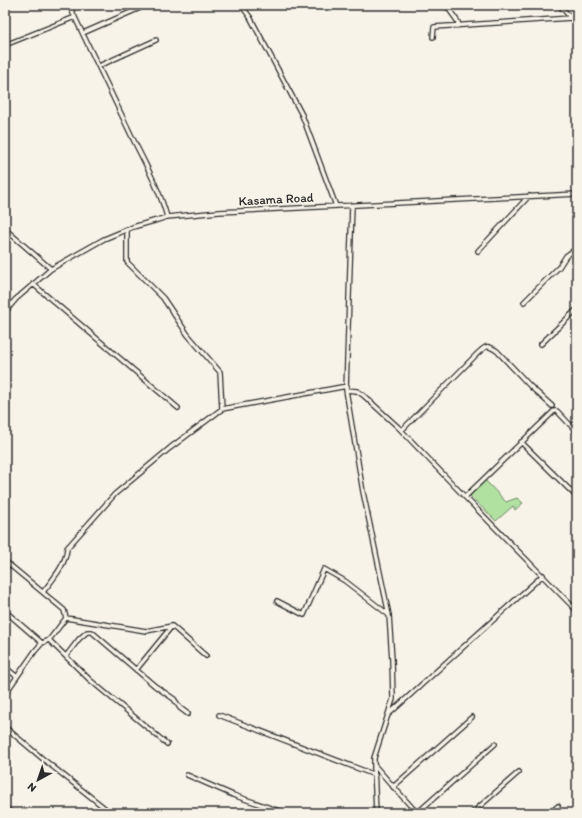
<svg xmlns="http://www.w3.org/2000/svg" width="582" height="818" viewBox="0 0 582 818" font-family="Itim,sans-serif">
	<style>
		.green { fill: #b1e1a1; stroke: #6e8666 }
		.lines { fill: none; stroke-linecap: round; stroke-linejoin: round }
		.minor-casing { stroke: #2b2b2b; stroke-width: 6 }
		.minor { stroke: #f7f3e8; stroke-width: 3.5 }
		.labels { text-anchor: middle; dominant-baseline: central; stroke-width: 3.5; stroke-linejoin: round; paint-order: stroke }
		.street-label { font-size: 13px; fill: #2b2b2b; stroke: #f7f3e8 }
	</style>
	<rect width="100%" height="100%" fill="#f7f3e8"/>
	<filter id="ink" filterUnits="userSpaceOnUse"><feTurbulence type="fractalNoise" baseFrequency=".025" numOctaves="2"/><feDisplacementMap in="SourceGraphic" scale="8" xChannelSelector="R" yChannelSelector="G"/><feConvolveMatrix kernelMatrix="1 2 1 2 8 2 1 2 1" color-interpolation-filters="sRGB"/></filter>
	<g filter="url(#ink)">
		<!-- green -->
		<path class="green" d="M485 480 506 502 517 498 523 503 515 510 513 506 496 521 470 496Z"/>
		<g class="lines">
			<defs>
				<path id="minor" d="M69 5 135 143C147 167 160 191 167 217
					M241 5 250 17 302 115 336 206
					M446 5 458 22V26
					M559 5 577 24
					M83 33 147 5
					M433 37 434 27 571 18
					M5 45 75 17
					M99 66 156 40
					M352 205 346 390 363 492 389 615 392 660 393 699 374 758V765L417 813
					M5 229 51 269
					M478 251 529 196
					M33 284 178 408
					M524 302 559 267 566 256 577 248
					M5 312 16 299 51 269 104 239 133 227 154 221 167 217 219 212 577 194
					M541 344 577 309
					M346 390 357 391 363 395 398 427 465 497 577 611
					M222 409 347 386
					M402 430 476 355C485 347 486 343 497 351L531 387 552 406
					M521 442 577 497
					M465 497 554 411H557L577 432
					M5 561 64 610 66 618
					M43 592C53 579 66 565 67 548L115 494 170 448 222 409 220 372 188 335 163 298 127 262V229
					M277 601 304 615 324 569 345 581 389 615
					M5 611 42 643
					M49 640 90 680 167 744
					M66 656 79 639 87 632H92L155 686 174 699 180 708 188 714
					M5 667 16 676
					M136 670 172 626
					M5 694 35 651 42 643 49 640 66 618 146 631 172 626 206 656
					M389 714 543 575
					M219 715 375 775
					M5 727 43 759 111 813
					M374 766 376 813
					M187 775 233 795 285 813
					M393 787 472 717
					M5 808 12 813
					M417 813 495 744
					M472 813 519 772
					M550 813 558 806"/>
			</defs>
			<!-- minor casing -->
			<use href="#minor" class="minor-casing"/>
			<!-- minor -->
			<use href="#minor" class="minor"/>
		</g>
	</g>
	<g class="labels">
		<!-- street labels -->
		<g class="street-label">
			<text transform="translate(276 199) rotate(-3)">Kasama Road</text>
		</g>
	</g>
	<!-- margin -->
	<rect width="582" height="818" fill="none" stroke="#f7f3e8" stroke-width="20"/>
	<rect x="10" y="10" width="562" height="798" fill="none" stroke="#2b2b2b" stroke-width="1.5" filter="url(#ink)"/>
	<!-- north arrow -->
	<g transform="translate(38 780) rotate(220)" stroke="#f7f3e8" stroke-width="3" paint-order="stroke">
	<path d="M0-3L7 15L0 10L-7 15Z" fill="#2b2b2b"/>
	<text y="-6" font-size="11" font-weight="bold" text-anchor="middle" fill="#2b2b2b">N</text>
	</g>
</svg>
